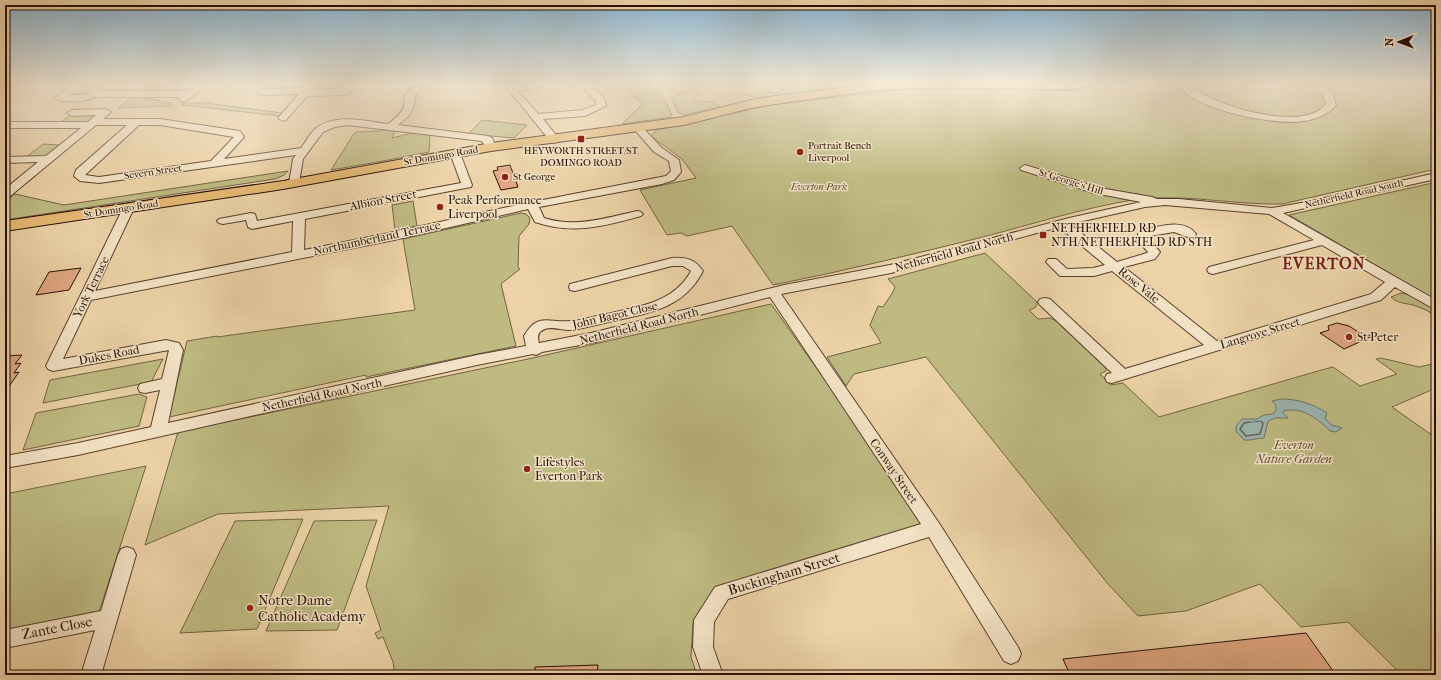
<svg xmlns="http://www.w3.org/2000/svg" width="1441" height="680" viewBox="0 0 1441 680" font-family="'IM FELL French Canon',serif">
	<style>
		.green { fill: #beba82; stroke: #726442 }
		.water { fill: #9cb5b1; stroke: #6d736b }
		.lines { fill: none; stroke-linecap: round; stroke-linejoin: round }
		.shore-far1 { stroke: #62625a; stroke-width: 1 }
		.shore { stroke: #62625a; stroke-width: 1.5 }
		.building { fill: #dfa782; stroke: #270f03 }
		.minor-casing { stroke: #58402c; stroke-width: 2 }
		.major-casing { stroke: #270f03; stroke-width: 2 }
		.minor { fill: #f3e2c5; fill-rule: evenodd }
		.major { fill: #e6b973; fill-rule: evenodd }
		.poi-dot { fill: #8f2418; stroke: #f3e2c5; stroke-width: 1.5 }
		.labels { text-anchor: middle; dominant-baseline: central; stroke-width: 3; stroke-linejoin: round; paint-order: stroke }
		.far-poi-label { font-size: 10px; fill: #270f03; stroke: #f3e2c5; text-anchor: start }
		.far-street-label { font-size: 10px; fill: #270f03; stroke: #f3e2c5 }
		.far-park-label { font-size: 10px; font-style: italic; fill: #5c4b2f; stroke: #f3e2c5 }
		.street-label { font-size: 12px; fill: #270f03; stroke: #f3e2c5 }
		.poi-label { font-size: 12px; fill: #270f03; stroke: #f3e2c5; text-anchor: start }
		.park-label { font-size: 12px; font-style: italic; fill: #5c4b2f; stroke: #f3e2c5 }
		.near-street-label { font-size: 14px; fill: #270f03; stroke: #f3e2c5 }
		.near-poi-label { font-size: 14px; fill: #270f03; stroke: #f3e2c5; text-anchor: start }
		.district-label { font-size: 16px; font-weight: bold; letter-spacing: 1px; fill: #7a1f14; stroke: #f3e2c5 }
	</style>
	<rect width="100%" height="100%" fill="#ecd2a6"/>
	<filter id="stains"><feTurbulence type="fractalNoise" baseFrequency=".005" numOctaves="4"/><feColorMatrix values="0 0 0 0 .2 0 0 0 0 .09 0 0 0 0 .02 0 0 0 .5 -.17"/></filter>
	<radialGradient id="worn" r=".72"><stop offset=".6" stop-color="#630" stop-opacity="0"/><stop offset="1" stop-color="#630" stop-opacity=".3"/></radialGradient>
	<!-- green -->
	<path class="green" d="M620 84C650 84 660 85 672 115L671 117 622 124 642 104Z
		M781 84H793L795 86 806 84H818L819 86H825V84H845L847 86 756 98 744 94H751L763 85V91H768V93L781 92Z
		M1108 84H1436V169L1282 204C1232 205 1183 193 1133 200 1083 208 1033 224 983 237 914 254 844 271 773 285L732 226 687 236 681 233 667 235 640 190 696 178 682 159 651 136 656 130 771 105 896 90 951 88 1081 91 1096 88Z
		M695 90 699 93 694 96 695 100 703 102 712 101 720 107 683 115 678 112 671 97Z
		M133 96 171 103V106L118 108Z
		M185 103H214L213 104 282 113 280 116 182 105Z
		M70 115H90L93 117 86 122 60 123Z
		M482 120 527 125 514 138 468 134Z
		M383 130 395 131 392 138 414 133 430 135 429 152 383 161 331 170 355 132 381 131Z
		M43 144 60 145 44 157 25 158Z
		M288 171 284 175 275 179 5 220V202L15 194 64 205Z
		M1436 183V300L1289 215 1428 184Z
		M413 201 417 226 395 230 392 205Z
		M521 213 526 214 530 218 529 224 519 236 518 267 520 269 501 284 516 346 366 377V375L169 417 187 341 217 336V337L415 310 403 239Z
		M985 253 1037 302V305L1035 308 1029 310 1038 319 1050 318 1056 321 1106 368V371L1100 374 1111 385 1123 383 1159 417 1318 371 1333 367 1360 386 1397 374 1376 359 1381 358 1419 367 1432 364H1436V388L1392 407 1436 438V675H1402L1348 622 1301 627 1260 584 1186 611 1138 616 1108 584 926 357 854 374 846 386 827 357 881 343 870 325 878 306 883 307 893 292 895 287 888 279Z
		M1401 293 1410 295 1436 310V317C1431 312 1422 308 1416 306 1408 303 1397 304 1391 297Z
		M771 304 929 526 718 592 693 622 691 657 697 675H395L393 662 383 637 378 639 375 633 381 630 366 586 389 506 218 514 145 545 178 432 528 359Z
		M163 359 151 382 43 403 50 380Z
		M139 394 147 397 139 426 23 450 36 413Z
		M146 466 99 612 5 633V494Z
		M303 519 257 629 180 633 235 521Z
		M377 520 337 630 266 631 314 521Z"/>
	<!-- water -->
	<path class="water" d="M1281 399C1298 399 1313 404 1327 413L1325 418 1331 425 1342 428 1336 432 1330 431C1318 419 1301 406 1284 411L1283 413 1288 418H1275L1268 421 1264 438C1257 438 1250 441 1244 440L1236 431V426L1242 419H1257L1264 415 1273 414C1278 409 1277 405 1272 401Z"/>
	<g class="lines">
		<!-- shore-far1 -->
		<path class="shore-far1" d="M1244 423 1261 421 1263 423"/>
		<!-- shore -->
		<path class="shore" d="M1249 422 1244 423 1240 429 1246 436 1260 434 1263 424 1262 422"/>
	</g>
	<!-- building -->
	<path class="building" d="M660 84H702V86L676 94Z
		M510 165 518 187 501 190 493 171 498 170 497 167Z
		M81 268 69 290 36 295 49 272Z
		M1337 323 1349 326 1360 333 1373 336 1344 349 1320 333 1329 330 1328 326Z
		M22 355 15 364 21 363 14 373 19 372 5 392V356Z
		M1306 633 1336 675H1070L1063 659Z
		M598 665 597 675H535V667Z"/>
	<g class="lines">
		<defs>
			<path id="minor" d="M196 84H205L193 96 183 102 178 99 180 97H94C89 102 60 103 54 98L70 87 99 86 103 89 102 91H187ZM89 92 86 95H69L72 93Z
				M308 84H316L312 90 346 89 351 92 346 95 307 96 286 120 283 121 278 118 299 94 262 95 257 92 262 89 303 88Z
				M504 84H512L514 86 529 84H546L545 86 518 91 538 114 583 110 596 105V101L580 84H589L604 98 606 106 585 116 543 119 560 140 555 143 551 142Z
				M1178 84H1187C1212 105 1286 127 1316 112 1320 110 1323 107 1326 104L1323 93 1313 84H1322L1332 92 1336 105C1328 115 1316 119 1304 121 1276 126 1192 110 1178 84Z
				M415 87 419 90C412 100 417 98 413 108 411 115 405 120 398 125L488 136 492 138 496 147 495 149H487L482 141 347 125 335 127 323 132 303 159 299 183 294 186 289 183 293 159 296 155 99 183 80 181 74 176 76 170 127 125H96L9 197 5 198V189L38 162 5 163V157L46 156 81 128H5V122H88L96 115 72 116 67 113 72 110 106 109 111 112 103 119H160L240 131 244 137 224 159 301 148C306 142 310 133 316 128 335 113 366 121 388 124 398 116 407 110 404 96L412 88ZM139 125H160L234 137 211 161 99 177 85 175Z
				M638 125 641 126 662 148 679 160 681 172 674 180 662 184 539 207 544 218C575 228 606 218 637 211L641 212 643 214 641 216C604 226 573 235 535 222L528 209 394 240 91 300 63 359 166 340 179 343 183 350 168 423 477 355 526 346 524 336C538 312 548 323 570 321 581 321 594 316 606 314 637 307 674 303 691 271L683 266H672L575 291 570 290 569 287 570 284 672 258C686 257 695 259 703 271 684 308 650 313 613 321 599 324 585 328 571 330 561 331 549 324 540 332 537 335 538 339 539 343L591 333 784 285 890 265 1069 218 1141 202 1094 193 1021 170 1020 168 1025 165 1100 188 1152 197 1157 199H1179L1272 208 1307 202 1436 173V179L1283 213 1436 300V310L1395 287 1381 300 1112 383 1107 382 1105 378 1107 374 1112 373 1040 305 1038 302 1040 299 1045 298 1050 299 1125 369 1204 345 1112 271 1094 276H1060L1046 262 1048 259H1056L1067 269 1093 268 1105 265 1059 227 891 273 781 294 939 523 1018 647 1021 654 1018 661 1011 664 1004 661 929 537 728 599 714 622 713 647 723 675H703L693 647 694 620 715 587 921 524 770 297 591 343 542 352 536 355 533 354 477 365 78 455 5 468V456L78 443 151 427 160 390 145 393 140 392 138 388 140 384 162 379 169 350 53 371 48 369 46 366 124 206H132L134 208 95 291 292 252 293 221 252 229 248 227 246 220 223 224 219 223 217 221 219 219 251 213 255 214 257 221 461 183 450 153 455 150 460 153 472 185 471 187 305 219 304 250 394 232 517 205 666 176 671 171 669 161 654 152 635 130 633 128ZM1165 205 1269 214 1314 240 1209 267 1207 270 1209 273 1213 274 1322 245 1385 282 1371 294 1217 341 1124 267 1155 259 1160 252 1150 240V236L1174 232 1190 238 1194 237 1196 234C1184 217 1156 227 1140 231L1138 234V241L1148 252 1147 253 1117 262 1070 224 1145 207Z
				M127 547 133 549 136 555 101 675H81L95 630 5 648V630L101 611 118 555 121 549Z"/>
			<path id="major" d="M876 84H1092L1090 86 1073 89 918 88 877 90 775 104 751 108 684 125 491 151 283 189 5 231V221L283 181 491 143 684 117 751 100 775 96Z"/>
		</defs>
		<!-- minor casing -->
		<use href="#minor" class="minor-casing"/>
		<!-- major casing -->
		<use href="#major" class="major-casing"/>
		<!-- minor -->
		<use href="#minor" class="minor"/>
		<!-- major -->
		<use href="#major" class="major"/>
	</g>
	<!-- sky -->
	<linearGradient id="sky" x2="0" y2="1"><stop stop-color="#89b4d2"/><stop offset="0.47" stop-color="#f6ebd7"/><stop offset="1" stop-color="#f6ebd7" stop-opacity="0"/></linearGradient>
	<rect width="1441" height="179" fill="url(#sky)"/>
	<!-- markers -->
	<g class="poi-dot">
		<rect x="577" y="135" width="8" height="8" rx="2"/>
		<circle cx="800" cy="152" r="4"/>
		<circle cx="505" cy="177" r="4"/>
		<circle cx="440" cy="207" r="4"/>
		<rect x="1039" y="231" width="8" height="8" rx="2"/>
		<circle cx="1349" cy="337" r="4"/>
		<circle cx="527" cy="469" r="4"/>
		<circle cx="250" cy="608" r="4"/>
	</g>
	<g class="labels">
		<!-- far-poi labels -->
		<g class="far-poi-label">
			<text x="808" y="146">Portrait Bench<tspan x="808" dy="12">Liverpool</tspan></text>
			<text x="581" y="151" text-anchor="middle">HEYWORTH STREET/ST<tspan x="581" dy="12">DOMINGO ROAD</tspan></text>
			<text x="513" y="177">St George</text>
		</g>
		<!-- far-street labels -->
		<g class="far-street-label">
			<text transform="translate(441 156) rotate(-10)">St Domingo Road</text>
			<text transform="translate(153 172) rotate(-8)">Severn Street</text>
			<text transform="translate(1071 182) rotate(17)">St George's Hill</text>
			<text transform="translate(1354 194) rotate(-13)">Netherfield Road South</text>
			<text transform="translate(121 209) rotate(-9)">St Domingo Road</text>
		</g>
		<!-- far-park labels -->
		<g class="far-park-label">
			<text x="819" y="187">Everton Park</text>
		</g>
		<!-- street labels -->
		<g class="street-label">
			<text transform="translate(383 200) rotate(-11)">Albion Street</text>
			<text transform="translate(377 238) rotate(-12)">Northumberland Terrace</text>
			<text transform="translate(954 252) rotate(-15)">Netherfield Road North</text>
			<text transform="translate(1139 285) rotate(39)">Rose Vale</text>
			<text transform="translate(91 287) rotate(-64)">York Terrace</text>
			<text transform="translate(615 315) rotate(-13)">John Bagot Close</text>
			<text transform="translate(639 326) rotate(-14)">Netherfield Road North</text>
			<text transform="translate(1260 333) rotate(-17)">Langrove Street</text>
			<text transform="translate(109 355) rotate(-11)">Dukes Road</text>
			<text transform="translate(322 395) rotate(-12)">Netherfield Road North</text>
			<text transform="translate(894 471) rotate(56)">Conway Street</text>
		</g>
		<!-- poi labels -->
		<g class="poi-label">
			<text x="448" y="200">Peak Performance<tspan x="448" dy="14">Liverpool</tspan></text>
			<text x="1051" y="228">NETHERFIELD RD<tspan x="1051" dy="14">NTH/NETHERFIELD RD STH</tspan></text>
			<text x="1357" y="337">St Peter</text>
			<text x="535" y="462">Lifestyles<tspan x="535" dy="14">Everton Park</tspan></text>
		</g>
		<!-- park labels -->
		<g class="park-label">
			<text x="1294" y="445">Everton<tspan x="1294" dy="14">Nature Garden</tspan></text>
		</g>
		<!-- near-street labels -->
		<g class="near-street-label">
			<text transform="translate(784 574) rotate(-17)">Buckingham Street</text>
			<text transform="translate(57 628) rotate(-11)">Zante Close</text>
		</g>
		<!-- near-poi labels -->
		<g class="near-poi-label">
			<text x="258" y="600">Notre Dame<tspan x="258" dy="16">Catholic Academy</tspan></text>
		</g>
		<!-- district labels -->
		<g class="district-label">
			<text x="1324" y="263">EVERTON</text>
		</g>
	</g>
	<!-- margin -->
	<rect width="1441" height="680" fill="none" stroke="#ecd2a6" stroke-width="20"/>
	<rect x="6" y="6" width="1429" height="668" fill="none" stroke="#270f03" stroke-width="2"/>
	<rect x="10" y="10" width="1421" height="660" fill="none" stroke="#270f03"/>
	<!-- north arrow -->
	<g transform="translate(1399 42) rotate(269)" stroke="#f3e2c5" stroke-width="3" paint-order="stroke">
	<path d="M0-3L7 15L0 10L-7 15Z" fill="#270f03"/>
	<text y="-6" font-size="11" font-weight="bold" text-anchor="middle" fill="#270f03">N</text>
	</g>
	<rect width="100%" height="100%" filter="url(#stains)"/>
	<rect width="100%" height="100%" fill="url(#worn)"/>
</svg>
